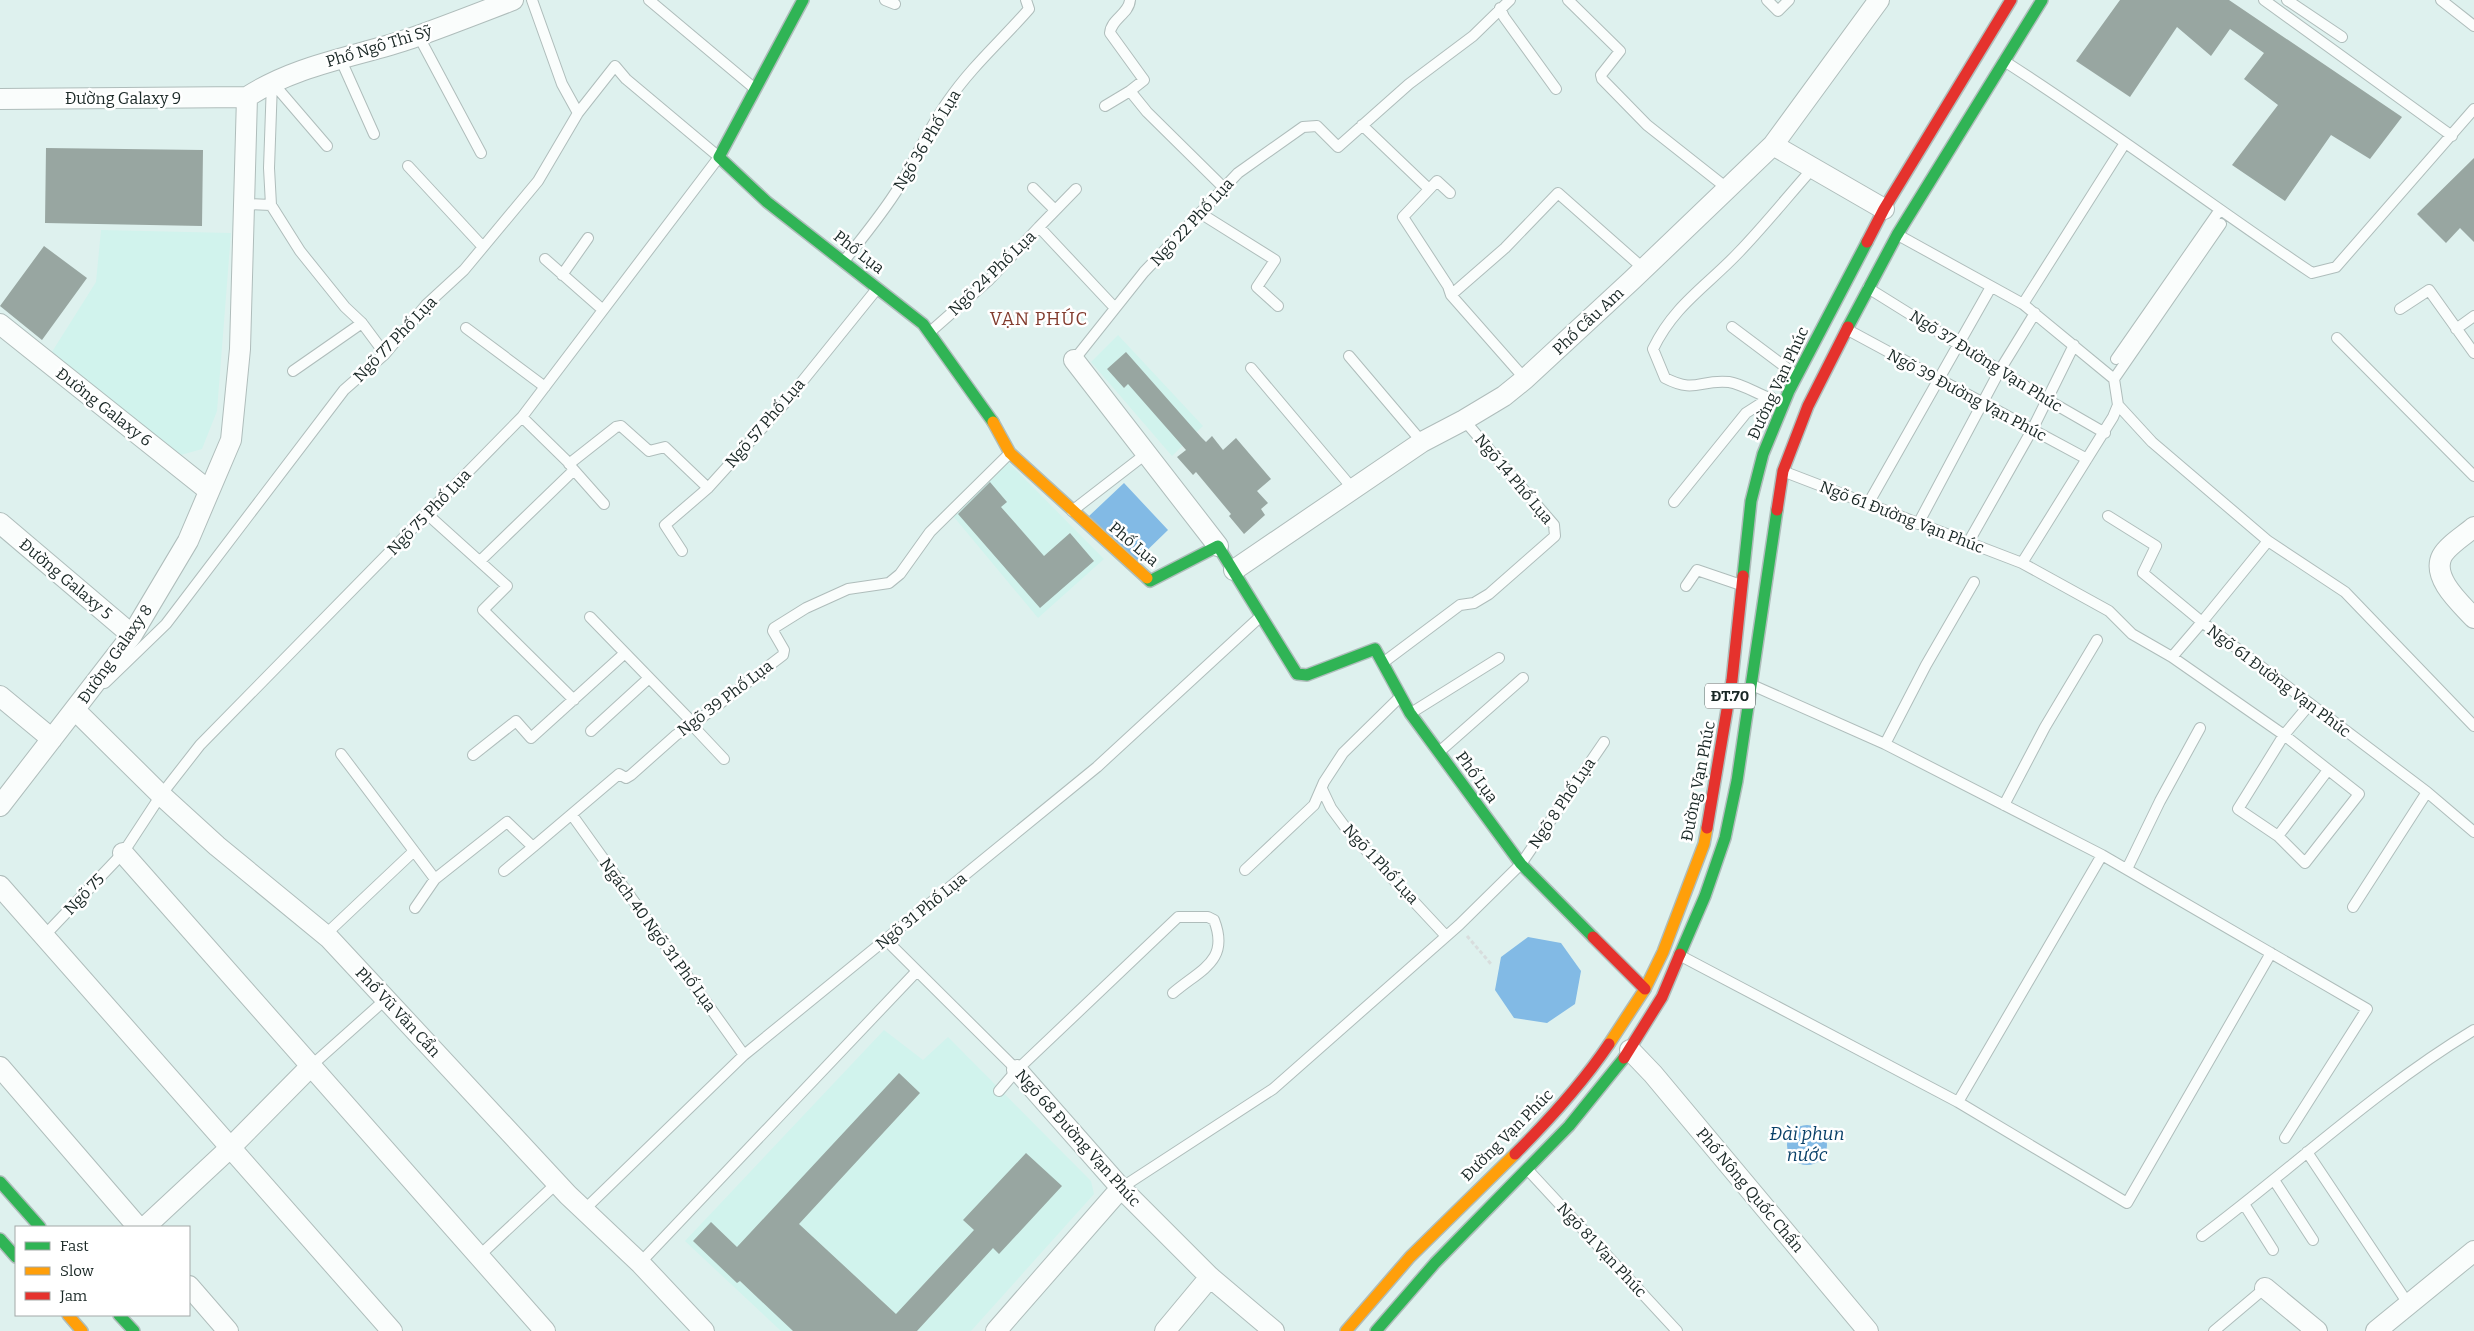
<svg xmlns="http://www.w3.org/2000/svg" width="2474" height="1331" viewBox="0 0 2474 1331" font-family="Bitter,serif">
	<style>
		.built { fill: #d1f3ed }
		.water { fill: #82bae5 }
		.building { fill: #98a6a1 }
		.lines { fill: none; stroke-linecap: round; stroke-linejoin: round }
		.lane-casing { stroke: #afbdbb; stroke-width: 12 }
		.street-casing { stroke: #afbdbb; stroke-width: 22 }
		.fast-casing { stroke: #afbdbb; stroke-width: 14 }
		.slow-casing { stroke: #afbdbb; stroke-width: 14 }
		.jam-casing { stroke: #afbdbb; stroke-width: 14 }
		.path { stroke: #d8dddd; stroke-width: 3; stroke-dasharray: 4 2.5; stroke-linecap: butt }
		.lane { stroke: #fafdfc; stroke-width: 10 }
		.street { stroke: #fafdfc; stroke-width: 20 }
		.fast { stroke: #30b455; stroke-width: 11 }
		.slow { stroke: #ff9f0a; stroke-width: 11 }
		.jam { stroke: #e5322d; stroke-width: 11 }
		.labels { text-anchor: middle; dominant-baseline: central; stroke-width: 5; stroke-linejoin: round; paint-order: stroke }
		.shield { fill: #fff; stroke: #5e6866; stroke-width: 1 }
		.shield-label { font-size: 15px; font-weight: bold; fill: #192725 }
		.street-label { font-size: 16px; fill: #192725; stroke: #fff }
		.neighbourhood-label { font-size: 18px; letter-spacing: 1px; fill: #823c2e; stroke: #fff }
		.water-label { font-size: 18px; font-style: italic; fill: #0a4169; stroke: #fff }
	</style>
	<rect width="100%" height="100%" fill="#def1ee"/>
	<!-- built -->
	<path class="built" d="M101 230 231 233 217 411 202 449 181 455 50 355 96 282Z
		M1118 335 1203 426 1172 456 1091 362Z
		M1007 461 1104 559 1038 618 949 511Z
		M884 1030 923 1060 948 1037 1091 1181 1094 1194 971 1331H781L685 1241Z"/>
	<!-- water -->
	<path class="water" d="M1124 483 1168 530 1133 564 1088 517Z
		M1528 937 1561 943 1581 971 1575 1004 1547 1023 1514 1018 1495 990 1501 957Z
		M1787 1145a20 20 0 1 1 40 0a20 20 0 1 1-40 0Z"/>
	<!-- building -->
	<path class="building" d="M2120 0H2229L2402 117 2370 159 2331 135 2285 201 2232 165 2278 105 2244 79 2264 53 2230 29 2211 56 2177 27 2130 97 2076 61Z
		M46 148 203 150 202 226 45 223Z
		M2474 158V242L2460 228 2446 243 2417 214Z
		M44 246 87 278 42 340 0 306Z
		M1126 352 1201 437 1206 442 1212 436 1223 450 1236 438 1271 479 1257 491 1268 503 1261 509 1265 515 1244 534 1229 516 1231 514 1196 472 1193 475 1177 457 1186 450 1128 384 1124 388 1107 369Z
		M990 482 1007 502 1001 507 1044 556 1070 533 1094 561 1040 608 958 514Z
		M899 1073 920 1093 799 1224 896 1314 974 1230 963 1220 1026 1153 1062 1186 999 1254 993 1248 917 1331H793L740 1281 737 1283 693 1241 711 1222 737 1247Z"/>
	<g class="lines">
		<defs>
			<path id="lane" d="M532 0 562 84 578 113
				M649 0 754 88
				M885 0 895 4
				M1130 0C1129 14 1111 19 1110 33L1144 80 1130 91 1147 112 1224 188
				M1568 0 1620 51 1601 75 1602 79 1647 125 1728 189
				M1767 0 1778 11 1789 0
				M2264 0 2452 136
				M2287 0 2342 37
				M2441 0 2474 26
				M1500 8 1504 17 1556 89
				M418 35 481 153
				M340 58 374 134
				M2004 61C2109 128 2209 204 2312 273L2336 267 2474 109
				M272 82 269 168 271 205 300 251 345 307 362 323 385 354
				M272 82 327 146
				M1105 106 1130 91
				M1362 125 1429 189
				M408 166 483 247
				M1033 188 1055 210
				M1450 193 1437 181 1403 217 1448 286 1451 295 1525 379
				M245 204 271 205
				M1200 213 1275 260 1257 287 1278 306
				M1039 227 1076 189
				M1898 235 2023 304 2114 379
				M545 259 603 310
				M844 261C863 237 883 213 899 187 916 158 929 128 948 101 972 66 1002 40 1029 9L1026 0
				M562 275 588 238
				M1868 288 2046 399 2105 433
				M1451 295 1505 248 1558 193 1644 269
				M2023 304 2125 143
				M2400 309 2429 290 2474 353
				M1732 327 1796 375
				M466 328 545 387
				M2456 329 2474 316
				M1848 330 2087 459
				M930 332 989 280 1039 227 1115 308
				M2337 338 2474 476
				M1349 356 1422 442
				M2116 359 2219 211
				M1074 360 1144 272 1238 173 1303 127 1317 126 1338 147 1409 84 1473 36 1510 0
				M1251 368 1353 489
				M293 371 362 323
				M1769 398C1756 393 1742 384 1729 382 1699 379 1696 394 1665 378L1653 349C1674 305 1707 286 1739 252 1765 225 1788 196 1813 168
				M2118 405 2152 442 2268 541 2345 592 2474 726
				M569 464 616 427 621 426 649 451 665 447 708 488
				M573 469 604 504
				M1785 472 2022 563 2109 611 2132 634 2172 657 2202 622 2427 792 2474 832
				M1674 502 1746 413 1771 397
				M1868 504 1991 287
				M1072 511 1147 453
				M427 514 507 586 483 610 574 700
				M2108 516 2156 546 2143 573 2202 622 2268 541
				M1918 524 2000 370 2035 313
				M1968 543 2032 430 2074 345
				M682 551 665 525 708 488 784 404 876 290
				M480 561 573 471 571 465 522 417
				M2022 563 2113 417 2118 405 2114 379 2221 224
				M1686 586 1697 570 1741 585
				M590 617 625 653
				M2172 657 2284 735 2359 794 2305 863 2278 836 2238 809 2284 735 2310 704
				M1384 662 1460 605 1474 603 1489 594 1555 536 1554 525 1464 420
				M1752 685 1885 744 2102 855 2367 1009 2285 1138
				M1411 713 1499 658
				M692 725 724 759
				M591 731 649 678
				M1885 744 1926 665 1974 582
				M1439 752 1523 678
				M341 754 435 879 415 908
				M473 755 516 721 531 738 625 653 694 724
				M1322 789 1331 808 1348 831 1446 936
				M2004 805 2045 727 2097 640
				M572 815 744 1055
				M2278 836 2328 770
				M2102 855 1958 1102 2127 1203 2271 953
				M2127 869 2160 801 2200 728
				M1245 870 1314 805 1324 782 1343 753 1399 698
				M504 871 533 847
				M435 879 507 822 533 847 619 774 626 778 631 775 676 735 692 725 783 655 784 650 773 631 774 628 806 608 848 589 889 583 900 574 930 532 1010 453
				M2353 907 2427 792
				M45 935 123 853 161 795 200 745 522 417 719 157 626 79 615 66 578 113 538 181 464 270 426 305 385 354 344 390 166 624 105 683
				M325 935 414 851
				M886 940 1017 1070
				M1681 956 1958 1102
				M312 1065 386 999
				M999 1091 1017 1070 1178 917H1208L1214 920C1230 961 1201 969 1173 993
				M2307 1152 2409 1305
				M1527 1169 1677 1331
				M2274 1180 2313 1240
				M1121 1188 1273 1089 1459 925 1521 864 1604 742
				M2244 1204 2273 1250
				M584 1210 744 1055 1097 767 1261 616
				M2202 1236C2293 1168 2376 1089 2474 1030
				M479 1256 557 1183
				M640 1263 917 971
				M2214 1331 2265 1288"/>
			<path id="street" d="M247 97C298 64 356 57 412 38 446 26 479 13 513 0
				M0 99 247 97
				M1773 145 1884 209
				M0 324 208 490
				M1074 360 1218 546
				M0 523 132 635
				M2474 527C2465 535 2448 545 2442 556 2431 578 2461 604 2474 618
				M1234 570 1422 442 1464 420 1504 396 1525 379 1632 280 1773 145 1879 0
				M0 696 52 739
				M75 710 161 795 217 846 329 938 568 1195 640 1263 704 1331
				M0 806 132 635 188 541 231 440 240 349 247 97
				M123 853 545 1331
				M0 886 392 1331
				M1630 1050 1653 1074 1868 1331
				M0 1067 138 1227
				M1017 1070 1121 1188 1210 1277 1274 1331
				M145 1227 231 1147 312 1065
				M189 1286 228 1331
				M2265 1288 2317 1331
				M996 1331 1121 1188
				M1165 1331 1210 1277
				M2376 1331 2474 1251"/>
			<path id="fast" d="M803 0 719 157 767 202 923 324 993 422
				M1848 327 1897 235 2042 0
				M1743 576 1751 501 1763 454 1789 391 1867 242
				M1147 578 1150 581 1218 546 1297 674 1307 675 1375 649 1410 713 1521 864 1593 937
				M1680 954 1705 896 1725 838 1737 781 1777 510
				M0 1182 40 1227
				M0 1239 16 1257
				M119 1315 134 1331
				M1376 1331 1435 1263 1569 1126 1624 1058"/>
			<path id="slow" d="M993 422 1010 453 1147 578
				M1609 1044 1645 989 1663 952 1704 844 1707 828
				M68 1315 82 1331
				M1346 1331 1410 1257 1515 1154"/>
			<path id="jam" d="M1867 242 1884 209 2011 0
				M1777 510 1783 471 1808 406 1848 327
				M1707 828 1732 680 1743 576
				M1593 937 1645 989
				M1624 1058 1662 997 1680 954
				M1515 1154C1549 1120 1582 1084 1609 1044"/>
		</defs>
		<!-- lane casing -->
		<use href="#lane" class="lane-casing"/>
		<!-- street casing -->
		<use href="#street" class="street-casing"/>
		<!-- fast casing -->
		<use href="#fast" class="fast-casing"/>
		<!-- slow casing -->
		<use href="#slow" class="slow-casing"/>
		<!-- jam casing -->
		<use href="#jam" class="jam-casing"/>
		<!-- path -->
		<path class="path" d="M1467 936 1491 964"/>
		<!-- lane -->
		<use href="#lane" class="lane"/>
		<!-- street -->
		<use href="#street" class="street"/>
		<!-- fast -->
		<use href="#fast" class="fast"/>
		<!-- slow -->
		<use href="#slow" class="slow"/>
		<!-- jam -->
		<use href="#jam" class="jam"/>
	</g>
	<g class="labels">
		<!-- shield labels -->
		<rect class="shield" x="1705" y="683.5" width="50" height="25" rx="4"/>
		<g class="shield-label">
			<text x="1730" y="696">ĐT.70</text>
		</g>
		<!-- street labels -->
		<g class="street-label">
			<text transform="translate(379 46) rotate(-17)">Phố Ngô Thì Sỹ</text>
			<text x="123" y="98">Đường Galaxy 9</text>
			<text transform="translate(927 140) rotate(-59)">Ngõ 36 Phố Lụa</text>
			<text transform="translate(1192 222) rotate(-47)">Ngõ 22 Phố Lụa</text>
			<text transform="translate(859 252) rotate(38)">Phố Lụa</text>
			<text transform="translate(992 273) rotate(-44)">Ngõ 24 Phố Lụa</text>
			<text transform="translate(1588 321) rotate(-43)">Phố Cầu Am</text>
			<text transform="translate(395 339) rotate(-46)">Ngõ 77 Phố Lụa</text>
			<text transform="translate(1986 361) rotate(32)">Ngõ 37 Đường Vạn Phúc</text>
			<text transform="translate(1778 383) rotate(-65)">Đường Vạn Phúc</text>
			<text transform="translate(1967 395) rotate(28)">Ngõ 39 Đường Vạn Phúc</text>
			<text transform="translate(104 407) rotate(38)">Đường Galaxy 6</text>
			<text transform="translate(765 423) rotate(-49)">Ngõ 57 Phố Lụa</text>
			<text transform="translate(1514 479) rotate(50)">Ngõ 14 Phố Lụa</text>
			<text transform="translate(429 512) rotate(-46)">Ngõ 75 Phố Lụa</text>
			<text transform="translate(1902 517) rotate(21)">Ngõ 61 Đường Vạn Phúc</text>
			<text transform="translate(1134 544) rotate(40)">Phố Lụa</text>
			<text transform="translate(66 579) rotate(40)">Đường Galaxy 5</text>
			<text transform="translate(115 654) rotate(-55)">Đường Galaxy 8</text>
			<text transform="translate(2279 681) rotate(37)">Ngõ 61 Đường Vạn Phúc</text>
			<text transform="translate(725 698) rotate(-37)">Ngõ 39 Phố Lụa</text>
			<text transform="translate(1477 777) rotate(54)">Phố Lụa</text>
			<text transform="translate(1698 781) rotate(-79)">Đường Vạn Phúc</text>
			<text transform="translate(1562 803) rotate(-56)">Ngõ 8 Phố Lụa</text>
			<text transform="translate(1381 864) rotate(47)">Ngõ 1 Phố Lụa</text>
			<text transform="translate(84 894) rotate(-46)">Ngõ 75</text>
			<text transform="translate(921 911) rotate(-39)">Ngõ 31 Phố Lụa</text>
			<text transform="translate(658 935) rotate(54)">Ngách 40 Ngõ 31 Phố Lụa</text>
			<text transform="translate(398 1012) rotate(47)">Phố Vũ Văn Cẩn</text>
			<text transform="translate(1507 1135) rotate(-45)">Đường Vạn Phúc</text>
			<text transform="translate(1078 1138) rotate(48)">Ngõ 68 Đường Vạn Phúc</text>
			<text transform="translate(1750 1190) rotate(50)">Phố Nông Quốc Chấn</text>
			<text transform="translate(1602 1250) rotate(47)">Ngõ 81 Vạn Phúc</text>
		</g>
		<!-- neighbourhood labels -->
		<g class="neighbourhood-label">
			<text x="1039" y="319">VẠN PHÚC</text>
		</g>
		<!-- water labels -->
		<g class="water-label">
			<text x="1807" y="1134">Đài phun<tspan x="1807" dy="21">nước</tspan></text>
		</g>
	</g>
	<!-- legend -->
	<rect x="15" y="1226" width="175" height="90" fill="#ffffff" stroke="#a3a9a8"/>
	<rect x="25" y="1242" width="25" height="8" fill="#30b455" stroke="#a3a9a8"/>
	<text x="60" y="1251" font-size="15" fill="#192725">Fast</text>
	<rect x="25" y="1267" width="25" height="8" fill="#ff9f0a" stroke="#a3a9a8"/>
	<text x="60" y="1276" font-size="15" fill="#192725">Slow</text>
	<rect x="25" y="1292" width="25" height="8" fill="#e5322d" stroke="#a3a9a8"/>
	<text x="60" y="1301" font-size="15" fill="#192725">Jam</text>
</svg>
